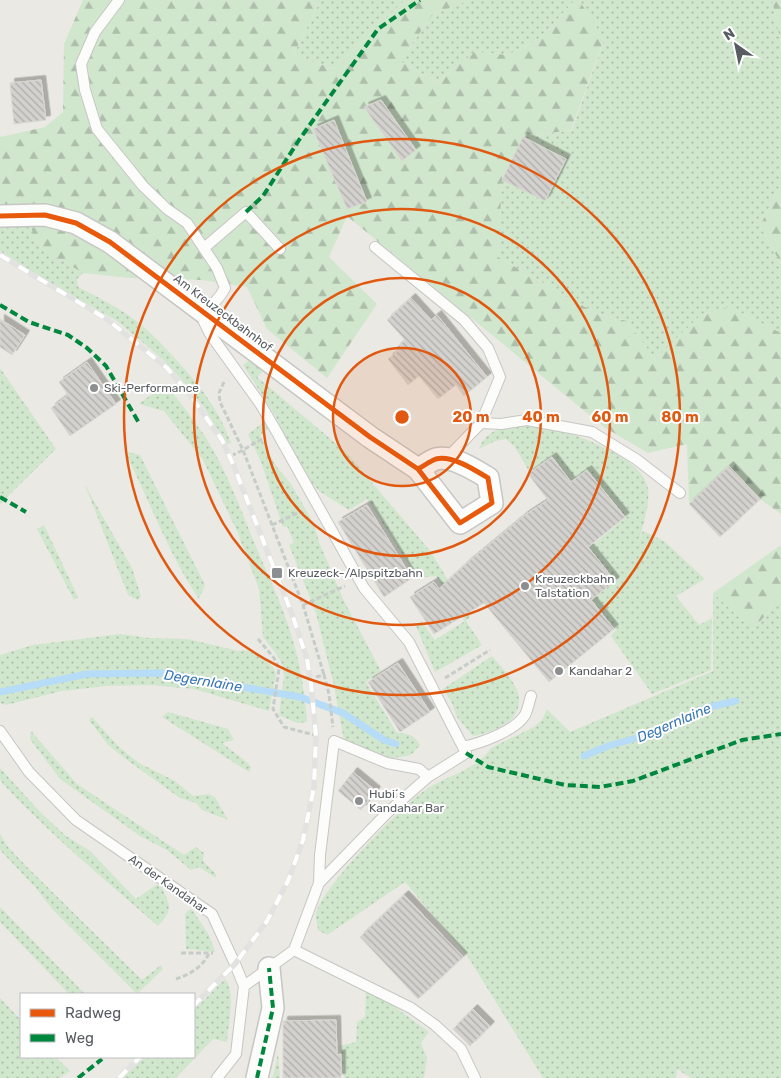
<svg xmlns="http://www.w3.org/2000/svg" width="781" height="1078" viewBox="0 0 781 1078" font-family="Rubik,sans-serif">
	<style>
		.grass { fill: url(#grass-dots) }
		.forest { fill: url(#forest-firs) }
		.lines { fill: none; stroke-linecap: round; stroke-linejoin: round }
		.stream { stroke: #b6dcf7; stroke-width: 7 }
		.building { fill: url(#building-back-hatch); stroke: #dad8d2; filter: url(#shadow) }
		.lane-casing { stroke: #c6c6c4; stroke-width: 12 }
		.street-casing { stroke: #c6c6c4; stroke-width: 24 }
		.path { stroke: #c6ccc8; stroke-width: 3; stroke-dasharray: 5 2.5; stroke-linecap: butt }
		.lane { stroke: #fcfcfb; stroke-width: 10 }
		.street { stroke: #fcfcfb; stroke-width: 21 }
		.rail-casing { stroke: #e2e2e1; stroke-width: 5.5 }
		.rail { stroke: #fff; stroke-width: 4; stroke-dasharray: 11; stroke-linecap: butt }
		.quiet { stroke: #00873e; stroke-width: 4; stroke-dasharray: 8 4; stroke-linecap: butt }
		.cycleway-casing { stroke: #fff; stroke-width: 8 }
		.cycleway { stroke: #e8590c; stroke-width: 5 }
		.ring { fill: none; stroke: #e15910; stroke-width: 2.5 }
		.poi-dot { fill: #8c8e8f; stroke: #fff; stroke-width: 2 }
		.labels { text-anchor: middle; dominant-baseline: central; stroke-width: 4; stroke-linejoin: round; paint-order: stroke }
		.street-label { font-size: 12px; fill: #595d62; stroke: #fff }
		.poi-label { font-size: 12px; fill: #595d62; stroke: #fff; text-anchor: start }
		.water-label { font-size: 14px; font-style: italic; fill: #3877b5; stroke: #fff }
		.centre { fill: #e15910; stroke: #fff; stroke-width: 2.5 }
		.ring-label { font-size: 15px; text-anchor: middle; font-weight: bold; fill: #e15910; stroke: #fff; stroke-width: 4; stroke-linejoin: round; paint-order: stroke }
	</style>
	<defs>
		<pattern id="grass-dots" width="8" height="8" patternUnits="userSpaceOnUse" patternTransform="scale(1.25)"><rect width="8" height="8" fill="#d1e7cd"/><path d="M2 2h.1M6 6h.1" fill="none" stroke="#adbeaa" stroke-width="1.8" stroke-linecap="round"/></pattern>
		<pattern id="forest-firs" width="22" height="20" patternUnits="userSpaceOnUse" patternTransform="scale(1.25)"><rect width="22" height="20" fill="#d1e7cd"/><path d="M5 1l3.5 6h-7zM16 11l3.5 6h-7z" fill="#adbeaa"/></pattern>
		<pattern id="building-back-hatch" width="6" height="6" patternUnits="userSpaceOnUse" patternTransform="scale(1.25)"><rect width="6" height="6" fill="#d4d2ce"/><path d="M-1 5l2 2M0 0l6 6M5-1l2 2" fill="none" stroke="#afaeab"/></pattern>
		<filter id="shadow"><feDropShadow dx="4.5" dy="-4.5" stdDeviation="0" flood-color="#0004"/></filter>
	</defs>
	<rect width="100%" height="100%" fill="#eae9e3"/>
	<!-- grass -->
	<path class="grass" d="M321 0H405L334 69 293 55Z
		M470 0H575L540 38 508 55 475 52 437 82 400 61 433 14Z
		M579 0H772L781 43V183L760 226 781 264V333L729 307 701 315 655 359 627 321 597 314 498 257 502 180 523 137 572 130 604 40Z
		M30 226 39 247 83 273 77 279 78 287C98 297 117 307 135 320 148 330 160 342 171 354 197 382 218 407 231 443L227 444 203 406 183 381 162 359 140 340 117 321 50 283 0 251V227Z
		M250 360 256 364 262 372 257 377 346 452 431 552 470 617 466 621 482 645 435 672 416 626 421 621 435 640 465 621 436 576 417 578 367 499 349 510 319 491 311 482 286 440 275 415 243 365Z
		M0 368 56 449 0 504Z
		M165 384C179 401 192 417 204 435 227 470 241 511 257 549 271 582 287 616 296 651 302 675 305 698 307 722L297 723 279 715 284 675 282 664 277 655 263 637 259 589 237 531 203 460 164 411 139 404Z
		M264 422 268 429 260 436 276 466 291 484 314 524 319 542 343 599 381 671 366 682 397 733C408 733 414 735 420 745L411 755 388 759 344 741 334 686 316 613 289 545 294 543 287 526 283 527 261 462 248 434Z
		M540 425C568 432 644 455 648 489 650 505 643 525 639 541L643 531 664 541 705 579 676 596 699 625 712 618 711 670 652 694 611 636 616 630 592 600 615 580 589 548 626 517 587 470 571 481 552 456 529 471 515 447 506 439 495 441 479 449C487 424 519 425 540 425Z
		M128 452 140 455 205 585 199 599C170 556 151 505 128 458Z
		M85 485 132 568 141 596 138 600 128 595Z
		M44 525 78 597 74 600 37 529Z
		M713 593 753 630 781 596V1078H691L677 1069 676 1078H543L468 957 405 882 327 935 318 930C318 925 315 919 316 915 318 891 405 802 427 789 446 776 479 769 491 748L534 727 542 720 547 709 570 732 713 671Z
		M120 634 149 638 188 639 238 651 251 650 266 660 273 667 276 674 269 711 194 689 150 685 106 686 62 691 6 705 0 703V655L33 645Z
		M492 656C501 667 518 684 519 698 521 723 492 732 473 736L457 717 451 701 443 689Z
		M168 712 228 729 234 740 222 743 248 763 251 767 249 772 162 717Z
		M92 717 119 747 139 763 175 781 193 796 209 794 215 797 228 820 202 810 196 803 180 798 127 760 108 745 89 720Z
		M31 731 77 784 184 855 196 847 204 853 203 861 216 874V878L199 867 191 870 167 850 140 836 60 779 30 739Z
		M0 768 42 814 66 836 90 851 136 899 156 885 161 886C170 904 174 910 158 926 105 880 51 835 3 784L0 779Z
		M0 834 8 847 30 870 142 980 161 965 163 969 137 994 53 910 35 887 0 850Z
		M0 907 85 994H69L0 922Z
		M190 909 193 911 209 935 215 952 186 949 185 914Z
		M225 979C236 991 228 1026 227 1042L213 1039 176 1078H122L145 1057H194V1010Z
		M366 990 384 999 429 1032 421 1043 427 1058 424 1078H344L339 1046 356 1042 357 1022 365 1017Z
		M0 998 21 1020V1057H56L70 1071 60 1078H0Z
		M278 1053 280 1078H271L273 1076Z"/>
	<!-- forest -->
	<path class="forest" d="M83 0H321L293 55 334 69 405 0H470L433 14 400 61 437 82 475 52 508 55 540 38 575 0H579L604 39 571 130 523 137 502 180 498 257 597 314 627 321 655 359 701 315 729 307 781 333V514L760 499 729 466 689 504 687 444 648 453 604 427 347 216 329 257 377 304 327 378 267 329 247 287 201 280 131 278 83 273 39 247 30 226 0 203V137L45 127 63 112 64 44Z
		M772 0H781V43Z
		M781 183V264L760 226Z
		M781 545V596L753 630 713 593Z"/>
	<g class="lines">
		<!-- stream -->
		<path class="stream" d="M0 692 87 674 162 673 300 697 343 713 384 740 396 744
			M584 756 608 746 658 732 705 708 736 701"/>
	</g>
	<!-- building -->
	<path class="building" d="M41 80 46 120 14 124 10 83Z
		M381 100 416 150 402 161 364 107Z
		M334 120 367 202 347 209 313 129Z
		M523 137 566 159 545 201 502 180Z
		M411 298 431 320 437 315 487 377 464 396 456 385 438 399 419 376 408 385 388 359 398 351 396 348 405 340 387 320Z
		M0 319 25 335 12 355 0 347Z
		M87 362 116 404 70 436 51 408 68 395 59 382Z
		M552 457 571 482 587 470 625 517 588 547 615 581 591 600 614 629 549 682 484 603 434 634 410 597 434 582 439 589 467 563 525 515 548 500 528 474Z
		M729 466 760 499 720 537 689 504Z
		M367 505 412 578 384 597 338 522Z
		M398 663 430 712 400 732 368 682Z
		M353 772 376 791 361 810 338 791Z
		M404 895 463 957 418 999 360 937Z
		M473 1009 490 1026 470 1046 453 1029Z
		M336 1020 337 1055 341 1054V1078H283V1021Z"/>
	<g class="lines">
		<defs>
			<path id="lane" d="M119 0 95 32 81 64 85 90 97 129 143 186 167 209 187 223 217 268 225 288C219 299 213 305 202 310L204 322 210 334 261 405 275 429 364 588 409 642 466 753 428 777 388 812 319 883 294 950 244 986
				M375 247 464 320 488 348 500 377 481 423 446 459
				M204 248 246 212 280 249
				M481 423 501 424 527 420 592 432 636 459 680 493
				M0 731 29 772 76 820 212 914 235 964 244 986 236 1054 217 1078
				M463 747C481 743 515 731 525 715 528 709 529 702 531 696
				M319 883 320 855 334 741 387 763 419 769 428 777
				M294 950 411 1008 435 1025 461 1049 475 1078"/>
			<path id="street" d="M0 216 45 215 76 223 110 242 370 437 418 469 460 523 492 503 488 478C475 470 452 455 436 459 430 461 424 466 418 469
				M257 1078 273 1008 269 968"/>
		</defs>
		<!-- lane casing -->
		<use href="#lane" class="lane-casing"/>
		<!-- street casing -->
		<use href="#street" class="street-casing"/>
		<!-- path -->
		<path class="path" d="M224 382 219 393 220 402 243 450 233 455
			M262 439 243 450 303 605 324 675
			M272 525 302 511
			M303 605 345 586
			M258 639 274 658 279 669 273 709 284 727 318 736
			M316 677 324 675 329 694 333 727
			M445 678 490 650
			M181 953H213
			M176 979C189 975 204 966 209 953"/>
		<!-- lane -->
		<use href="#lane" class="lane"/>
		<!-- street -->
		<use href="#street" class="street"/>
		<defs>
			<path id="rail" d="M0 255 108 320 167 368 190 395 222 440 233 464 292 614 307 659 311 684 316 736 314 787 303 840 288 881 267 921 235 964 194 1005
				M119 1078 140 1057"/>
		</defs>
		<!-- rail casing -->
		<use href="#rail" class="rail-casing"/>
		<!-- rail -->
		<use href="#rail" class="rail"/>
		<!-- quiet -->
		<path class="quiet" d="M246 212 263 196 299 140 378 29 420 0
			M0 305 29 322 68 335 87 348 106 366 139 423
			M0 497 26 512
			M466 753 488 767 565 785 600 787 633 781 742 740 781 734
			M78 1078 102 1059
			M257 1078 273 1008 269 968"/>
		<defs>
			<path id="cycleway" d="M0 216 45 215 76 223 110 242 370 437 418 469 460 523 492 503 488 478C475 470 452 455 436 459 430 461 424 466 418 469"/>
		</defs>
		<!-- cycleway casing -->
		<use href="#cycleway" class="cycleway-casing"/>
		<!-- cycleway -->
		<use href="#cycleway" class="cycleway"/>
	</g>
	<!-- distance rings -->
	<circle cx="402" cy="417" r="69" fill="#e15910" fill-opacity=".12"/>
	<g class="ring">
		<circle cx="402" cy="417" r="69"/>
		<circle cx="402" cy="417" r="139"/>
		<circle cx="402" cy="417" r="208"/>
		<circle cx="402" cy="417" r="278"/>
	</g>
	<!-- markers -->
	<g class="poi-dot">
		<circle cx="94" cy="388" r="5"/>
		<rect x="271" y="567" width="12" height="12" rx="2.5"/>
		<circle cx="525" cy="586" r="5"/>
		<circle cx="559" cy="671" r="5"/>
		<circle cx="359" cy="801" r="5"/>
	</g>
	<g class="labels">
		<!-- street labels -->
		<g class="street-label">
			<text transform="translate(223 313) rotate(37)">Am Kreuzeckbahnhof</text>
			<text transform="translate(168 884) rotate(35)">An der Kandahar</text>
		</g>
		<!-- poi labels -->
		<g class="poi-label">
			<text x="104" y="388">Ski-Performance</text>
			<text x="288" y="573">Kreuzeck-/Alpspitzbahn</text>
			<text x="535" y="579">Kreuzeckbahn<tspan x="535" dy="14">Talstation</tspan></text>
			<text x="569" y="671">Kandahar 2</text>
			<text x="369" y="794">Hubi´s<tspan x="369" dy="14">Kandahar Bar</tspan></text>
		</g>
		<!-- water labels -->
		<g class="water-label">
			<text transform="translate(203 681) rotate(9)">Degernlaine</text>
			<text transform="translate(674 723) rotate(-23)">Degernlaine</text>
		</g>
	</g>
	<circle cx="402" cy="417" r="8" class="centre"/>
	<g class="ring-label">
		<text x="471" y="422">20 m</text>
		<text x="541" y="422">40 m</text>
		<text x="610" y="422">60 m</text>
		<text x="680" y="422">80 m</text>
	</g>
	<!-- legend -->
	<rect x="20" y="993" width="175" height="65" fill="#ffffff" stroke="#bdbec0"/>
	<rect x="30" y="1009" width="25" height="8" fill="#e8590c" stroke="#bdbec0"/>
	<text x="65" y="1018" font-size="15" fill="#595d62">Radweg</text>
	<rect x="30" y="1034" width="25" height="8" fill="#00873e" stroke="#bdbec0"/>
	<text x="65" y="1043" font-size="15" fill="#595d62">Weg</text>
	<!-- north arrow -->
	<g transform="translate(736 45) rotate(327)" stroke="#ffffff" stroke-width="4" paint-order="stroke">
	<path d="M0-4L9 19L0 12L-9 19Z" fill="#595d62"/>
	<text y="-8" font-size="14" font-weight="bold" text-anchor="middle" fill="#595d62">N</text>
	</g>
</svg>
